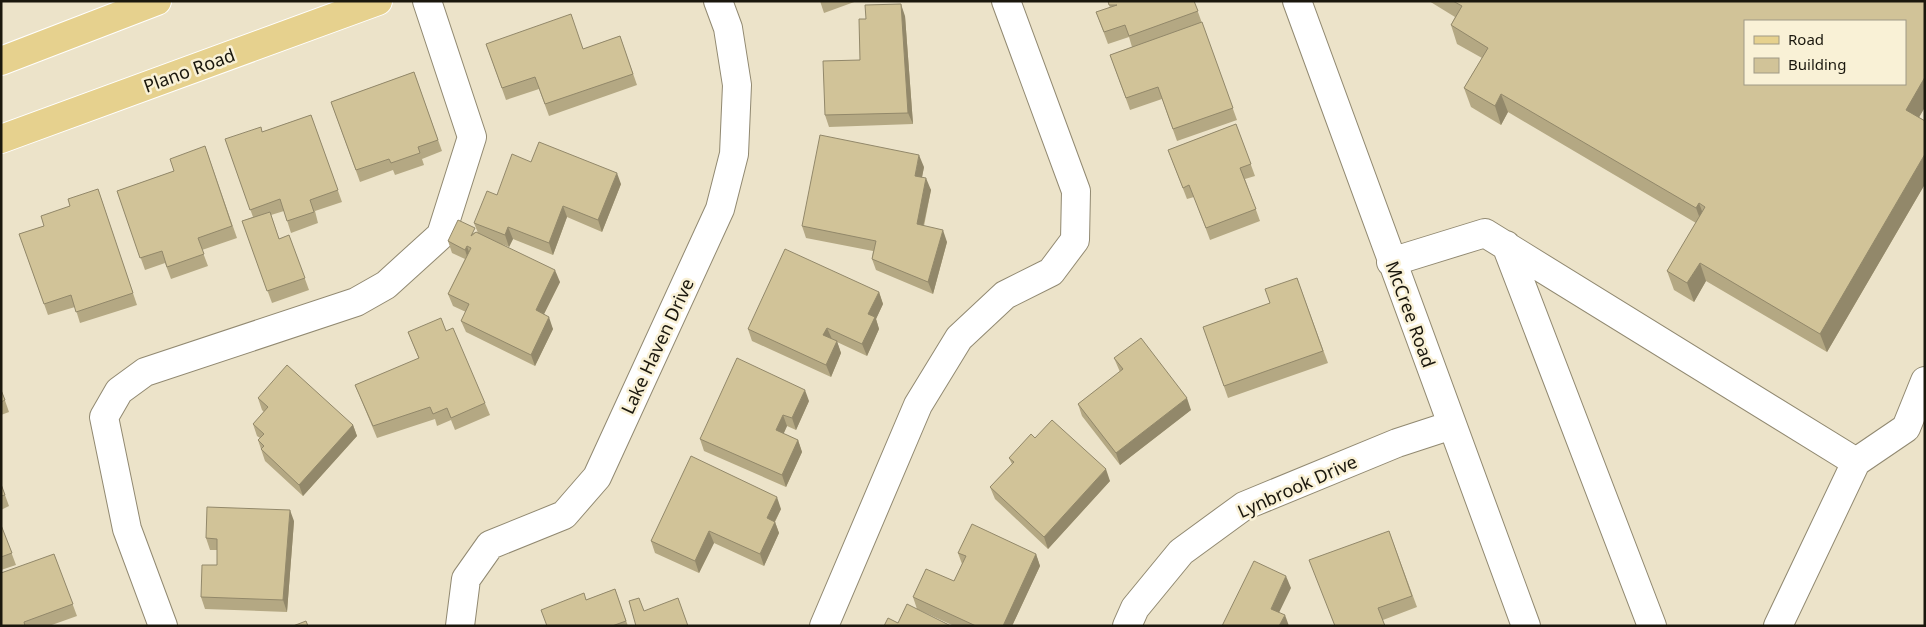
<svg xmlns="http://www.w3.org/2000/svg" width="1926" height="627" viewBox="0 0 1926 627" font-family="'Noto Sans',sans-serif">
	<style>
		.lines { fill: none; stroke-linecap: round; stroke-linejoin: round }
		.minor-casing { stroke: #918971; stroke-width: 30 }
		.major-casing { stroke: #fff; stroke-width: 30 }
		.minor { stroke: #fff; stroke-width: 28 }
		.major { stroke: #e6d18e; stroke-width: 28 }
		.wall { fill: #b4a883 }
		.shaded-wall { fill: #92886a }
		.building { fill: #d1c398; stroke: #92886a; fill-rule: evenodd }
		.labels { text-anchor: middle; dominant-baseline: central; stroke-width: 5; stroke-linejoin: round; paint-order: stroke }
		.street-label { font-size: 18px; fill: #1a170d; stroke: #f9f1d6 }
	</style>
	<rect width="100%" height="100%" fill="#ece3c9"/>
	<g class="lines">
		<defs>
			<path id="minor" d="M1297 1 1526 626
				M1506 245 1652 626
				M1391 262 1485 233 1856 462
				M163 626 127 529 104 417 119 391 145 372 356 302 386 285 441 235 472 137 427 1
				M460 626 466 579 490 545 564 515 597 477 720 209 734 154 737 85 728 28 718 1
				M824 626 918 405 959 338 1005 295 1051 272 1075 240 1076 191 1006 1
				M1127 626 1135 608 1181 552 1244 506 1397 443 1452 425
				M1778 626 1856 462 1906 428 1925 381"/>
			<path id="major" d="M1 61 157 1
				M1 139 378 1"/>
		</defs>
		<!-- minor casing -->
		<use href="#minor" class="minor-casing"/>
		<!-- major casing -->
		<use href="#major" class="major-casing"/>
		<!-- minor -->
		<use href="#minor" class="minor"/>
		<!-- major -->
		<use href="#major" class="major"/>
	</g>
	<!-- wall -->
	<path class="wall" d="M820 1H857L824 13Z
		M1108 1H1194L1237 120 1177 141 1162 99 1130 110 1110 55 1132 47 1129 37 1108 44 1096 12 1110 8Z
		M1429 1H1925V107L1919 117 1925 121V184L1827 352 1706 281 1694 302 1674 290 1667 271 1696 223 1508 112 1501 125 1471 107 1464 88 1482 58 1457 44 1451 25 1455 17Z
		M905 16 913 124 829 127 825 115 860 60Z
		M620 36 637 85 549 116 539 89 506 100 486 44 583 49Z
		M414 72 442 151 422 159 424 165 395 175 393 170 360 182 331 102Z
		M311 115 342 202 315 211 318 223 291 233 284 211 271 215 279 239 289 235 309 290 272 303 242 221 253 217 225 139 262 132Z
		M1236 124 1255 176 1245 179 1260 221 1210 240 1194 197 1187 199 1168 150Z
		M205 146 237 238 202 250 208 266 171 279 165 263 145 270 117 191 174 171Z
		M531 162 621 184 602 232 567 217 553 255 513 239 509 247 502 244 560 282 544 314 553 329 535 366 466 332 461 321 466 312 453 306 448 294 465 259 452 253 448 241 476 232 478 233 474 223 497 195Z
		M924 167 922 177 931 190 924 226 947 242 933 294 876 270 872 259 873 251 806 238 802 226Z
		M98 189 137 305 80 323 75 307 48 315 19 234 44 226 70 206Z
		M1297 278 1328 363 1228 398 1203 327 1270 303Z
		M879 292 883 304 876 319 879 329 867 356 837 342 841 353 831 377 752 341 748 329Z
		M446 331 485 403 490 415 455 430 451 420 437 426 435 419 377 438 355 385 419 359 408 332Z
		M1114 358 1191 410 1120 465 1082 416 1078 404 1120 372Z
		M1 389 9 412 1 415Z
		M258 398 353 425 357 436 303 496 265 461 258 440 260 438 257 436 253 424 264 412 262 410Z
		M809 401 796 430 787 426 783 434 798 440 802 452 786 487 704 451 700 439Z
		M1035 438 1110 481 1048 549 995 499 990 487 1012 464 1009 458Z
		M1 484 9 506 1 510Z
		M781 509 775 522 779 533 764 566 714 543 699 573 655 553 651 541Z
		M294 521 287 612 205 609 201 597 217 565V550H210L206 538Z
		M1 525 16 565 1 570Z
		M1389 531 1417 607 1383 620 1334 626Z
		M958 553 1036 554 1040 566 1012 626H954L917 609 913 597 954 581 962 564Z
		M54 554 77 616 49 626H1Z
		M615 589 628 626H547L586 600Z"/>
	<!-- shaded-wall -->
	<path class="shaded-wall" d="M901 4 905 16 913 124 908 113Z
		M1925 77V107L1913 128 1906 110Z
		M1501 94 1508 112 1501 125 1495 106Z
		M1925 154V184L1827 352 1820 334Z
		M919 155 924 167 920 187 915 176Z
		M617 173 621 184 602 232 598 220Z
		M926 178 931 190 921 236 917 224Z
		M1699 203 1706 222 1703 227 1696 208Z
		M563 206 567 217 553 255 549 243Z
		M508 227 513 239 509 247 505 235Z
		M943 230 947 242 933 294 928 282Z
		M467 246 471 258 469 262 465 250Z
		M1700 263 1706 281 1694 302 1687 283Z
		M555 270 560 282 540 322 536 310Z
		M879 292 883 304 876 319 879 329 867 356 862 344 868 314Z
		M549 317 553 329 535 366 531 355Z
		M827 328 832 339 823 335Z
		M837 341 841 353 831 377 826 365Z
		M805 390 809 401 796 430 792 418Z
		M1187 398 1191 410 1120 465 1116 453Z
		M783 415 787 426 780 442 776 430Z
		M353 425 357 436 303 496 299 485Z
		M798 440 802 452 786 487 782 475Z
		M1106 469 1110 481 1048 549 1044 537Z
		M777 497 781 509 771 529 767 518Z
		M290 510 294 521 287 612 283 600Z
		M775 522 779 533 764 566 760 554Z
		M709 531 714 543 699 573 695 561Z
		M1036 554 1040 566 1012 626H1003Z
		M1286 576 1291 588 1275 621 1271 609Z
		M1285 615 1289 626H1279Z"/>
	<!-- building -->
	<path class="building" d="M1108 1H1194L1198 11 1129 36 1125 25 1104 32 1096 12 1117 5H1109Z
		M1453 1H1925V77L1906 110 1925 121V154L1820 334 1700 263 1687 283 1667 271 1705 207 1699 203 1696 208 1501 94 1495 106 1464 88 1488 48 1451 25 1462 6ZM1745 21H1905V84H1745Z
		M901 4 908 113 825 115 823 61 860 60 859 19H866L865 5Z
		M571 14 583 49 620 36 633 74 545 104 535 77 502 88 486 44Z
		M1202 22 1233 108 1173 129 1158 87 1126 98 1110 55Z
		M414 72 438 140 418 147 420 153 391 163 389 159 356 170 331 102Z
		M311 115 338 190 310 200 314 212 287 221 280 199 250 210 225 139 261 127 262 132Z
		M1236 124 1251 164 1240 168 1256 209 1206 228 1189 185 1183 188 1168 150Z
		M820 135 919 155 915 176 926 178 917 224 943 230 928 282 872 259 876 241 802 226Z
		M539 142 617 173 598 220 563 206 549 243 508 227 505 235 474 223 487 191 497 195 512 154 531 162Z
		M205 146 232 226 198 238 204 254 167 267 162 251 140 258 117 191 174 171 170 159Z
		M98 189 133 293 76 312 71 295 44 304 19 234 44 226 41 216 70 206 68 199Z
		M270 212 279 239 289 235 305 278 267 291 242 221Z
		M458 220 475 228 471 236 476 232 555 270 536 310 549 317 531 355 461 321 469 304 448 294 471 248 467 246 465 250 448 241Z
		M785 249 879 292 868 314 875 317 862 344 827 328 823 335 837 341 826 365 748 329Z
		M1297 278 1323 351 1224 386 1203 327 1270 303 1265 289Z
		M441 318 446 331 453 328 485 403 451 418 447 408 433 414 430 407 373 426 355 385 419 358 408 332Z
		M1141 338 1187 398 1116 453 1078 404 1123 369 1114 358Z
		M737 358 805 390 792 418 783 415 776 430 798 440 782 475 700 439Z
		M287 365 353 425 299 485 261 449 264 446 258 440 264 434 253 424 268 407 258 398Z
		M1 390 5 400 1 402Z
		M1052 420 1106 469 1044 537 990 487 1014 462 1009 458 1031 434 1035 438Z
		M691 456 777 497 767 518 775 522 760 554 709 531 695 561 651 541Z
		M1 484 5 495 1 496Z
		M207 507 290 510 283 600 201 597 202 565H217V539L206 538Z
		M972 524 1036 554 1003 626H976L913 597 926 569 954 581 966 556 958 553Z
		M1 525 12 553 1 557Z
		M1389 531 1412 596 1378 608 1385 626H1335L1309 560Z
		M54 554 73 604 24 622 25 626H1V573Z
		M1254 561 1286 576 1271 609 1285 615 1279 626H1222Z
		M615 589 626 621 612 626H547L541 610 584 593 586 600Z
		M639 598 644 611 678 598 688 626H636L629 601Z
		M907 604 951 626H884L888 618 898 623Z
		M306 621 308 626H293Z"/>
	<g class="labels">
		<!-- street labels -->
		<g class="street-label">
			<text transform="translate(189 70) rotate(-20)">Plano Road</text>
			<text transform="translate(1411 314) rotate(70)">McCree Road</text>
			<text transform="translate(657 346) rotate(-65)">Lake Haven Drive</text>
			<text transform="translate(1297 486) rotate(-24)">Lynbrook Drive</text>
		</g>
	</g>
	<!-- border -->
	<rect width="1926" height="627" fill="none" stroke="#1a170d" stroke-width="5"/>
	<!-- legend -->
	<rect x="1744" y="20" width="162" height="65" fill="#f9f1d6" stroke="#a09a86"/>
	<rect x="1754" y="36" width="25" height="8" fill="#e6d18e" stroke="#a09a86"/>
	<text x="1788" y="45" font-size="15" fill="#1a170d">Road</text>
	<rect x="1754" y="58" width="25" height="15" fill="#d1c398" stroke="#a09a86"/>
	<text x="1788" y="70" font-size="15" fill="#1a170d">Building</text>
</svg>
